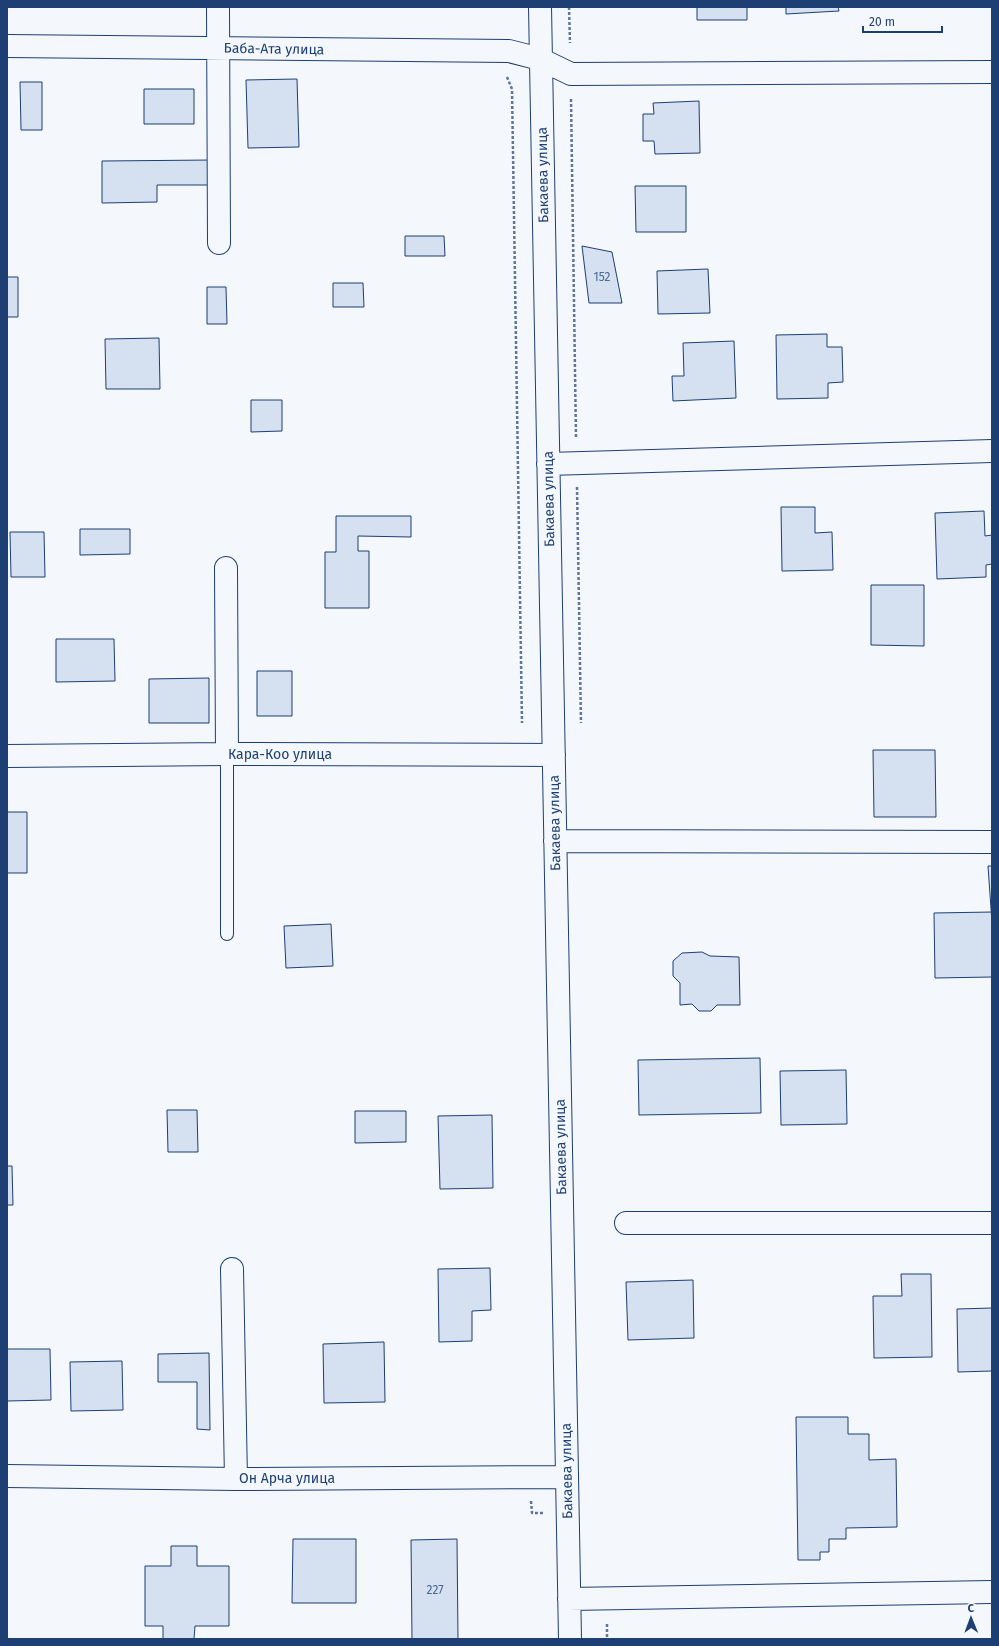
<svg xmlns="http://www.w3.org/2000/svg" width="999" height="1646" viewBox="0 0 999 1646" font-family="'Fira Sans',sans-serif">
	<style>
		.building { fill: #d5e0f0; stroke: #1d3f73 }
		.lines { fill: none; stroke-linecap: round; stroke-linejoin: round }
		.lane-casing { stroke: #1d3f73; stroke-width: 14 }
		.street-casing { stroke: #1d3f73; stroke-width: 24 }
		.path { stroke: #5e769c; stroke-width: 2.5; stroke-dasharray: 3 2; stroke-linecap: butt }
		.lane { stroke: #f4f7fb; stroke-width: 12 }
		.street { stroke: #f4f7fb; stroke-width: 22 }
		.labels { text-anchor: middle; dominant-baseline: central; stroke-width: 3; stroke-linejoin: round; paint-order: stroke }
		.number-label { font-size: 12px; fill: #4b6792 }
		.street-label { font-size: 14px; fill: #1d3f73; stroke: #f4f7fb }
	</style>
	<rect width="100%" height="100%" fill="#f4f7fb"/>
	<!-- building -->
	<path class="building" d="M697 7H747V20H697Z
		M786 7H838L839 11 786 14Z
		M297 79 299 147 248 148 246 80Z
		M20 82H42V130H21Z
		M144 89H194V124H144Z
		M699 101 700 153 655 154 654 141H643V114H654L653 103Z
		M212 160V185H157V202L102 203V161Z
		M635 186H686V232H636Z
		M405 236H444L445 256H405Z
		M582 246 612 252 622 303H589Z
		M708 269 710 313 658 314 657 271Z
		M7 277H18V317H7Z
		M333 283H363L364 307H333Z
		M207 287H226L227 324H207Z
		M827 334V347H842L843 382 828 383V398L777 399 776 335Z
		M159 338 160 389H106L105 339Z
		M734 341 736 398 673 401 672 376H684L683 343Z
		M251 400H282V431L251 432Z
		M781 507H815V533L832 532 833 570 782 571Z
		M984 511 985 536 992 535V564L986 565V577L937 579 935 513Z
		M336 516H411V537L358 536V551H369V608H325V552H336Z
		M80 529H130V554L80 555Z
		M10 532H44L45 577H11Z
		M871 585H924V646L871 645Z
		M56 639H114L115 681 56 682Z
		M257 671H292V716H257Z
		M209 678V723H149V679Z
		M873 750H935L936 817H874Z
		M7 812H27V873H7Z
		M988 866H992V923Z
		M992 912V977L935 978 934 913Z
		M331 924 333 966 286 968 284 926Z
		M702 952 710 956 739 957 740 1005H717L711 1011H699L692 1004 680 1005V983L673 976V961L682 953Z
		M760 1058 761 1113 639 1115 638 1060Z
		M846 1070 847 1124 781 1125 780 1071Z
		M167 1110H197L198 1152H168Z
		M355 1111H406V1142L355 1143Z
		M492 1115 493 1188 440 1189 438 1116Z
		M7 1166H12L13 1205H7Z
		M490 1268 491 1310 472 1311V1341L439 1342 438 1269Z
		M901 1274H931L932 1357 874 1358 873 1296H902Z
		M693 1280 694 1338 628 1340 626 1282Z
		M992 1308V1371L958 1372 957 1309Z
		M384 1342 385 1402 324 1403 323 1344Z
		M7 1349H50L51 1400 7 1401Z
		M209 1353 210 1430 197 1429V1382H158V1354Z
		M122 1361 123 1410 71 1411 70 1362Z
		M796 1417H848V1434H869V1460L896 1459 897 1527 846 1528V1539H829V1552H820V1560H798Z
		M293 1539H356V1603H292Z
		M457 1539 458 1639H412L411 1540Z
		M171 1546H197V1566H229V1626H195L194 1639H163V1626H145V1566H171Z"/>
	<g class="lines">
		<defs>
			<path id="lane" d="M227 934V754"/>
			<path id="street" d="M218 7 219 243
				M540 7 570 1639
				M7 46 509 51 540 59 571 74 992 72
				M548 464 992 451
				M226 568 227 754
				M7 756 227 754 554 755
				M555 841 992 842
				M626 1223H992
				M232 1269 236 1479
				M7 1476 236 1479 567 1477
				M569 1599 992 1592"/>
		</defs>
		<!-- lane casing -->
		<use href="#lane" class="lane-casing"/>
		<!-- street casing -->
		<use href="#street" class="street-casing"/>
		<!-- path -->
		<path class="path" d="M569 7 570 43
			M507 77 512 89 522 723
			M571 99 576 438
			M577 487 581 723
			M531 1501 532 1513H544
			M607 1624V1639"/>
		<!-- lane -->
		<use href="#lane" class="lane"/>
		<!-- street -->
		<use href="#street" class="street"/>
	</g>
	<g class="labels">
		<!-- number labels -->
		<g class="number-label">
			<text x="602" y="277">152</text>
			<text x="435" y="1590">227</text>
		</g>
		<!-- street labels -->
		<g class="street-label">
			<text transform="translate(274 49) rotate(1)">Баба-Ата улица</text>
			<text transform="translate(543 175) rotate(-91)">Бакаева улица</text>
			<text transform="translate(549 499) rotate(-91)">Бакаева улица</text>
			<text x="280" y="754">Кара-Коо улица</text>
			<text transform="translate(555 823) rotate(-91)">Бакаева улица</text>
			<text transform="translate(561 1147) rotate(-91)">Бакаева улица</text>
			<text transform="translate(567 1471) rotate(-91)">Бакаева улица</text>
			<text x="287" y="1478">Он Арча улица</text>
		</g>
	</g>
	<!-- border -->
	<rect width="999" height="1646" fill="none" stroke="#1d3f73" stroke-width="16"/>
	<!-- north arrow -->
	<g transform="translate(971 1618) rotate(359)" stroke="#f4f7fb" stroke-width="3" paint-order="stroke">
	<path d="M0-3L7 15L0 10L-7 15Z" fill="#1d3f73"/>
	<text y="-6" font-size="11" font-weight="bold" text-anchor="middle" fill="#1d3f73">С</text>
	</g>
	<!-- scale -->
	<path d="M863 26v6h79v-6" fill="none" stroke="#1d3f73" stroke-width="2"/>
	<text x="869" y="26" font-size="12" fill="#1d3f73" stroke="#f4f7fb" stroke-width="3" paint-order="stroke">20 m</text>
</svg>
